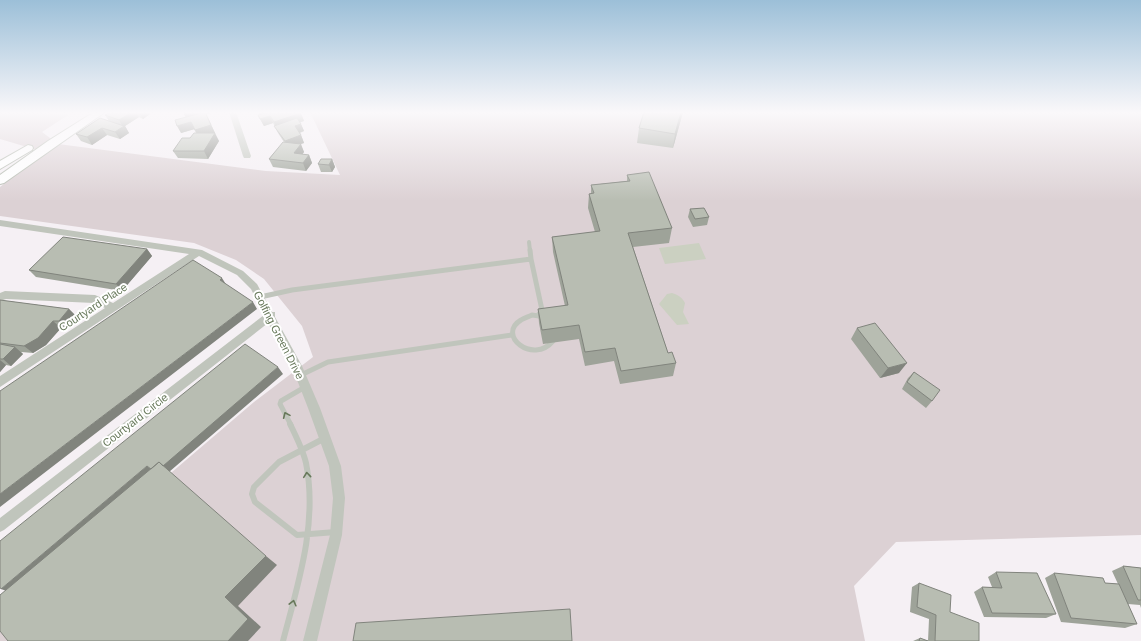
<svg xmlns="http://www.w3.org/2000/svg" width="1141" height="641" viewBox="0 0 1141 641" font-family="Helvetica,sans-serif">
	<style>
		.green { fill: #dcd1d4 }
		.water { fill: #cbd0c1 }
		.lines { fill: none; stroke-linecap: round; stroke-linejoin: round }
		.secondary-casing { stroke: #b4baaf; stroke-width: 2 }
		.service-far2 { stroke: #c0c5bc; stroke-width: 4 }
		.service-far1 { stroke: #c0c5bc; stroke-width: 5 }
		.service { stroke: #c0c5bc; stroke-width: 6 }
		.minor { fill: #c0c5bc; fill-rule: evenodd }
		.secondary { fill: #fff; fill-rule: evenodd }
		.wall { fill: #9ea399 }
		.shaded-wall { fill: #81847d }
		.building { fill: #b8bdb2; stroke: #81847d }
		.oneway { stroke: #67785a }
		.labels { text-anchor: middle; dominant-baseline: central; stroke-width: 4; stroke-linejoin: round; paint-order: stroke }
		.street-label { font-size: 11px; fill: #67785a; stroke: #fff }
	</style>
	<rect width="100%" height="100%" fill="#f5f0f4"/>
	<!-- green -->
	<path class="green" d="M0 112H36L68 115 42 132 58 144 266 171 340 175 310 112H1141V535L896 542 854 586 865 641H0V619L254 402 313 357 302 326 264 279 236 260 194 243 0 216V187L44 152 0 139Z"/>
	<!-- water -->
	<path class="water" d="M699 243 706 259 665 264 659 248Z
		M672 293C678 295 682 297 685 303L683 312 689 324 677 325 659 304 667 294Z"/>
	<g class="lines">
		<defs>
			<path id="secondary" d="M94 112H105L4 183 0 184V175L48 141Z
				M28 145 32 146 33 148 32 150 0 169V161Z"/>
		</defs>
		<!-- secondary casing -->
		<use href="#secondary" class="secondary-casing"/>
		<!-- service-far2 -->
		<path class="service-far2" d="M529 242 530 251"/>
		<!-- service-far1 -->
		<path class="service-far1" d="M531 259 542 310 539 314
			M260 297 292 290 531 259 530 250
			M532 315C545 316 566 326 553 341 533 365 496 335 521 320 524 318 528 317 532 315Z
			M301 375 328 362 512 335
			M291 425 280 404 281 401 305 387"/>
		<!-- service -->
		<path class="service" d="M325 438 279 462 254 487 252 494 255 502 297 535 336 532
			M283 641C298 584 318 523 306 463 303 450 296 436 290 424"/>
		<!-- minor -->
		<path class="minor" d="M229 112H236L251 156 250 158H244L243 156Z
			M0 220 202 250 243 271 257 284 272 312H275V317L302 366 320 408 341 466 345 498 342 535 317 641H303L330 535 333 498 329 466 308 408 292 367 268 323 4 530 0 532V518L264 315 251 289 237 275 199 256 0 387V376L105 308 94 303 6 299 0 301V293L5 291 95 295 113 303 189 254 0 226Z"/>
		<!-- secondary -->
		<use href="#secondary" class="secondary"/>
	</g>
	<!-- wall -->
	<path class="wall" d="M110 112H149L150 114 143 119 139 117 125 126 129 133 120 139 107 135 92 145 81 141 76 134 109 121 105 115Z
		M183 112H209L210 113 206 114 215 133H212L219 141 208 159 178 158 173 151 196 133 194 129 181 133 186 117Z
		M258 112H300L304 121 300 122 304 131 300 133 301 135 304 143 300 144 304 152 302 154 309 155 312 163 306 171 273 167 269 159 284 142 278 133 273 123 264 126 258 115H260Z
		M644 112H683L673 148 637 143 639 128Z
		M332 159 335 167 332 172H321L318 164Z
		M627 175 672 228 669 243 633 247 668 353 676 363 673 376 620 384 614 361 585 366 579 339 543 344 539 323 538 309 565 306 553 252 552 237 595 232 588 208 589 194 591 193V185L627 181Z
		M690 209 709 217 707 225 693 227 688 217Z
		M147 249 152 256 122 291 36 277 29 270Z
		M0 300 69 309 76 316 66 329 61 328 46 345 33 353 21 352 23 354 11 366 6 365 0 372Z
		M857 328 899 373 880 378 851 339Z
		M914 372 932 401 926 408 902 389 908 378Z
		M1123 566 1141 568V608L1140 605 1128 604 1137 624 1125 628 1061 622 1045 578 1054 573 1105 583 1118 584 1112 571Z
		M996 572 1056 614 1046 618 984 617 974 592 982 587H992L988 577Z
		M919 583 950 612 979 641H913L920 638 928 641 929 619 910 612 912 587Z"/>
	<!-- shaded-wall -->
	<path class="shaded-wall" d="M132 112H136L139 117 125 126 129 133 120 139 115 132 123 127 119 120Z
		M139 112H149L150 114 143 119Z
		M183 112H209L210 113 206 114 215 133 199 137 195 130 211 125 187 120Z
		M258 112H268L260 115Z
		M681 112H683L673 148 675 134Z
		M301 113 304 121 277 129 274 122Z
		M270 116 273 123 264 126 260 119Z
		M191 122 195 129 181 133 177 126Z
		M301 124 304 131 298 133 295 126Z
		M102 128 107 135 92 145 87 137Z
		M215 133 219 141 208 159 204 151Z
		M301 135 304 143 288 148 285 141Z
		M301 144 304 152 297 161 294 153Z
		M309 155 312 163 306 171 303 163Z
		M332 159 335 167 332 172 329 165Z
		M147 249 152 256 122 291 116 284Z
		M222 278 227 286 220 280Z
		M253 302 257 309 0 507V494Z
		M69 309 76 316 66 329 59 321Z
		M53 321 61 328 46 345 33 353 24 346Z
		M15 347 23 354 11 366 3 359Z
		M0 360 6 365 0 372Z
		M907 363 899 373 880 378 888 368Z
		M278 367 283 374 162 478 155 472Z
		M147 466 155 472 12 593 1 589Z
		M266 556 277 565 238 606 261 627 248 641H228L225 597Z"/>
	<!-- building -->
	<path class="building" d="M110 112H132L119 120 105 115Z
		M205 112 211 125 195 130 191 122 177 126 175 120Z
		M268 112H300L301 113 274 122 270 116 260 119 258 115 269 112Z
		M644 112H681L675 134 639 128Z
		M100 118 124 126 115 132 102 128 87 137 76 134Z
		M297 118 301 124 295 126 301 135 285 141 274 126Z
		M194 133H215L204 151H173L182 138H190Z
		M283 142 301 144 294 153 309 155 303 163 269 159Z
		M321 159H332L329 165 318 164Z
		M649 172 672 228 628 233 668 353 672 352 676 363 621 371 615 348 585 352 579 325 542 330 538 309 568 305 552 237 600 231 589 194 594 193 591 185 630 181 627 175Z
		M704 208 709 217 695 219 690 209Z
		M63 237 147 249 116 284 29 270Z
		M193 260 222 278 220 280 253 302 0 494V391Z
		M0 300 69 309 59 321H53L38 338 24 346 0 343Z
		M875 323 907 363 888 368 857 328Z
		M0 344 15 347 3 359H0Z
		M245 344 278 367 163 466 159 462 151 469 147 466 1 589 0 587V541Z
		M914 372 940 390 932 401 907 382Z
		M159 462 266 556 225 597 248 619 228 641H8L0 631V595Z
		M1123 566 1141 568V600H1138Z
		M996 572 1037 573 1056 614 992 613 982 587 1002 588Z
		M1054 573 1103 578 1105 583 1119 584 1137 624 1071 618Z
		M919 583 951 595 950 612 979 623V641H935L936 615 917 607Z
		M570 609 572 641H353L356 623Z
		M920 638 928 641H919Z"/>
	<!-- one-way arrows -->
	<defs><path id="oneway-chevron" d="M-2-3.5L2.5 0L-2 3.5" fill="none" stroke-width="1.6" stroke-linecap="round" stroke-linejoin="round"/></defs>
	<g class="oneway">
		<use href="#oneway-chevron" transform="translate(286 415) rotate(-114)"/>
		<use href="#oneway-chevron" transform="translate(307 475) rotate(-96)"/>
		<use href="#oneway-chevron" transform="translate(293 603) rotate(-76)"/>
	</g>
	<!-- sky -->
	<linearGradient id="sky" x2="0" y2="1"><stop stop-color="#9cbfd8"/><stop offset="0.56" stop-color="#faf8fa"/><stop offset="1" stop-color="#faf8fa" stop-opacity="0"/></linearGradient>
	<rect width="1141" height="201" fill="url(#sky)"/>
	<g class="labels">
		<!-- street labels -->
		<g class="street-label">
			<text transform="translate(93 307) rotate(-33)">Courtyard Place</text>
			<text transform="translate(279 335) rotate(63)">Golfing Green Drive</text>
			<text transform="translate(135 420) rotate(-38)">Courtyard Circle</text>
		</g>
	</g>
</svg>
